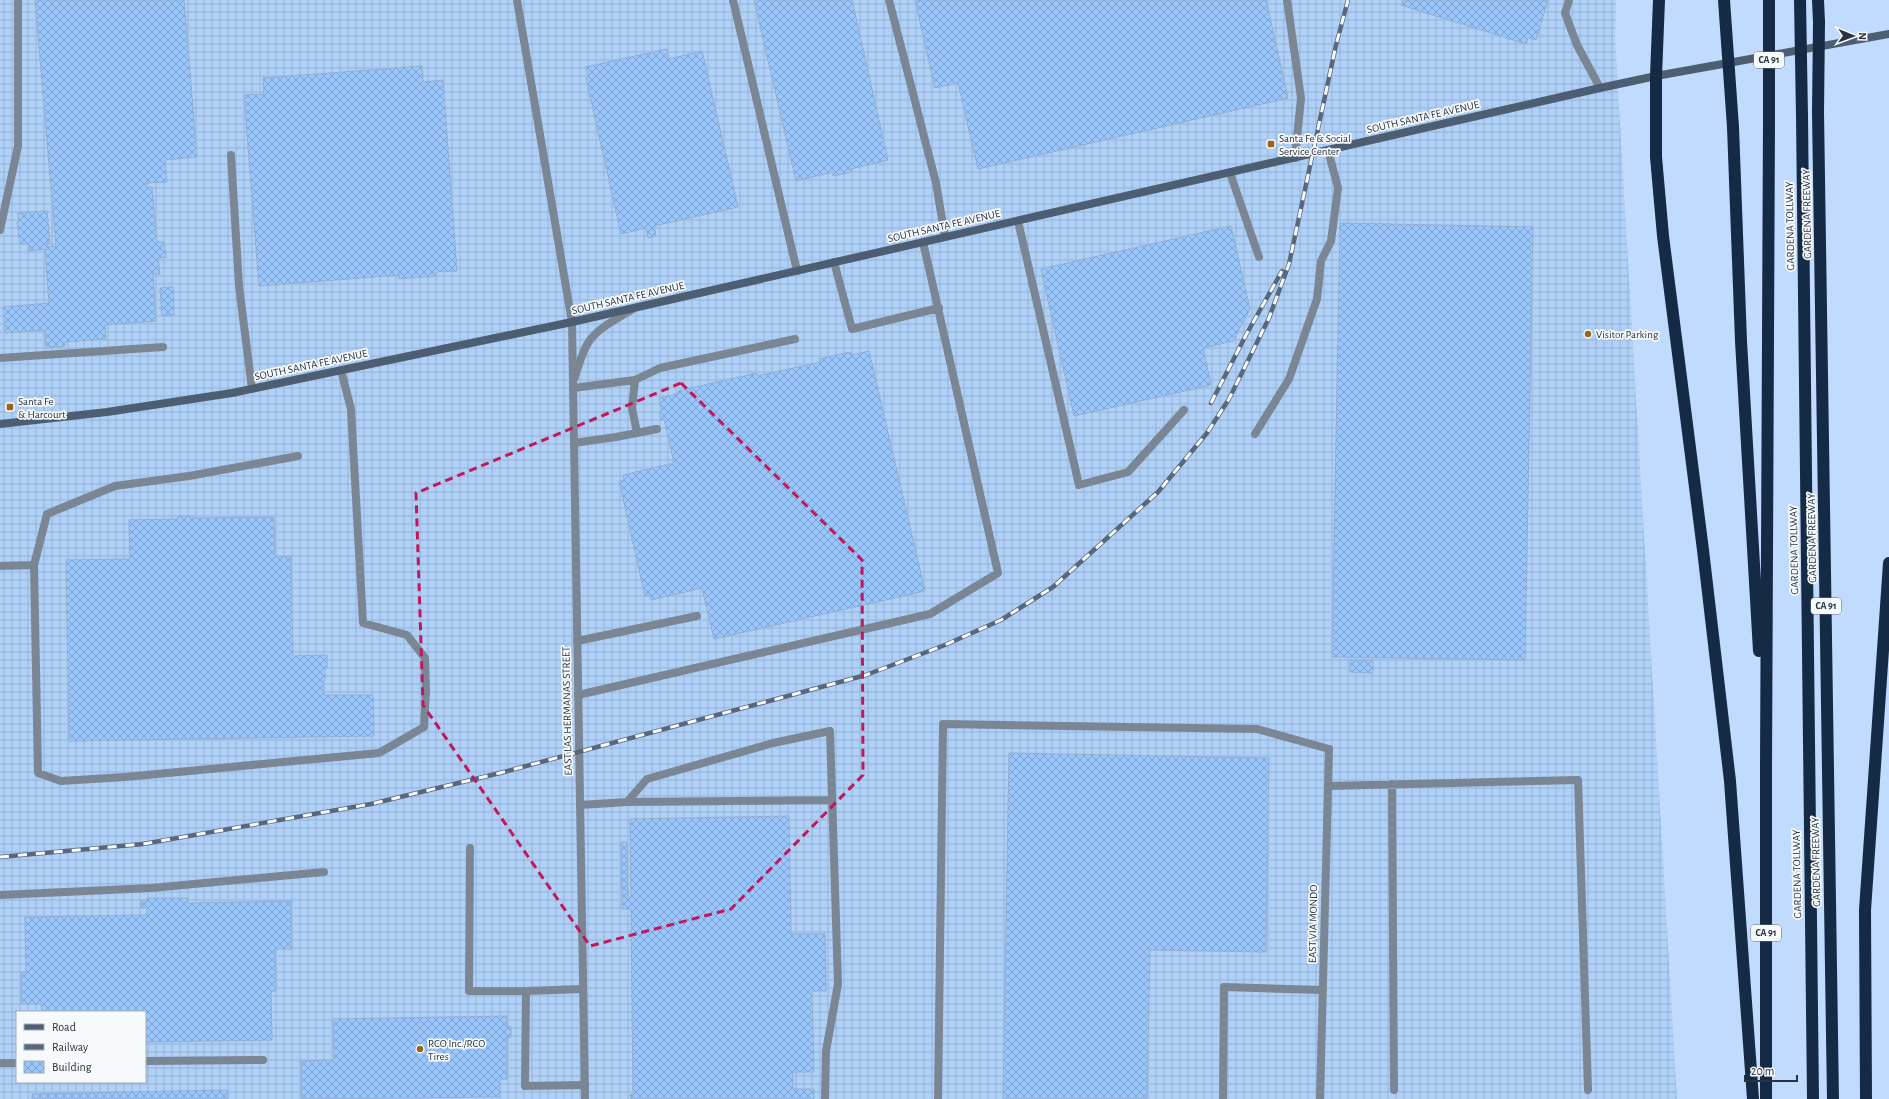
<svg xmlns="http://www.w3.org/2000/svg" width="1889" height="1099" viewBox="0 0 1889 1099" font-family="'Alegreya Sans',sans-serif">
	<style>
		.industrial { fill: url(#industrial-grid); fill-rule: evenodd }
		.building { fill: url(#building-cross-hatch); stroke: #93aece }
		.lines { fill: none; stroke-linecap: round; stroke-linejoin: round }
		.service { stroke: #7a8693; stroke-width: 8 }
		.minor { stroke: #7a8693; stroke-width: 8 }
		.secondary { stroke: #4e5e72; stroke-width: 8 }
		.motorway { stroke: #152b45; stroke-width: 12 }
		.rail-casing { stroke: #58687c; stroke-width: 4.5 }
		.rail { stroke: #f7fafd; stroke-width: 3; stroke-dasharray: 9; stroke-linecap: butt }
		.motorway-bridge { stroke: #152b45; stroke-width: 12 }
		.marked { fill: none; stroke: #c2185b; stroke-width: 3; stroke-dasharray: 8 5; stroke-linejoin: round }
		.poi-dot { fill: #976718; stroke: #f7fafd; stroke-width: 1.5 }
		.labels { text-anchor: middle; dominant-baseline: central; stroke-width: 3.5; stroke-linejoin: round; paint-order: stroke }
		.shield { fill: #f7fafd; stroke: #666f79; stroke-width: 1 }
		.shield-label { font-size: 10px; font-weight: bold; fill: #283340 }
		.street-label { font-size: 11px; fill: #283340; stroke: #f7fafd }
		.poi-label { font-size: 11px; fill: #283340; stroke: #f7fafd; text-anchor: start }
	</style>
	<defs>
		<pattern id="industrial-grid" width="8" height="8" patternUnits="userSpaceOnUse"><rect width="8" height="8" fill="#afd0f7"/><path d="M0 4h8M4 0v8" fill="none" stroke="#97b3d5"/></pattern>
		<pattern id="building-cross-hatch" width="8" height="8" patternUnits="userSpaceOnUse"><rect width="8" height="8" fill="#99c6fc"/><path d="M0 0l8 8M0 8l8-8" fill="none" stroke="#7da1cd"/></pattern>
	</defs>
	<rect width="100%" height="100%" fill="#c0dbfd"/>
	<!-- industrial -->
	<path class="industrial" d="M0 0H1616L1615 39 1677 1099H0ZM17 1012H145V1082H17Z"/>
	<!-- building -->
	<path class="building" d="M35 0H184L197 157 165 160 167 182 146 183V188L152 187 157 242H164L166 257 158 258 160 274H153L156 321 105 325 106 339 65 342V346L46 348 45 330 5 333 3 307 49 303 45 249 29 251V244H20L17 222H19L18 213 47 211 50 243H47L48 247 56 246Z
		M754 0H852L888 160 851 169V172L833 176V172L796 181Z
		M915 0H1266L1288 98 978 169 958 83 935 88Z
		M1403 0H1548L1536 40 1528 38 1526 44 1401 5Z
		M667 49 669 59 702 51 738 207 654 226 656 236 648 238 646 228 621 234 586 78 588 77 586 67Z
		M422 66 423 82 443 80 457 271 436 272V276L399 279V275L259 286 244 95 264 94 263 78Z
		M1340 223 1533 227 1525 660 1332 657Z
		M1231 226 1250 309 1233 341 1203 348 1211 385 1074 416 1041 269Z
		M173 287 174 315 162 316 160 288Z
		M869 351 925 591 714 639 702 588 651 600 650 595 645 596 619 481 624 480 623 475 674 463 664 419 661 420 659 412H662L659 398 678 394V391L757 373V376L820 362 819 359 850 352 851 355Z
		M178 516H194V518L274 517 275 557 291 556 293 656 327 655V668H325V681H323L324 695H373L374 736 69 741 66 560 130 559 129 520 178 519Z
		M1350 660H1373V673L1350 672Z
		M1009 753 1269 758 1266 952 1150 950 1147 1099H1003Z
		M789 816 791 934H825L826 991H812L814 1072H793V1089H814V1099H631L630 1094 633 1095 631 909H622L621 842H627L628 898 631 897 630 819Z
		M147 898H188V903L291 901 292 949H275L276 991H271L272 1040 145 1042V1012H42L41 1004H21V972H26L25 917 147 915V907L141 908V900H147Z
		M507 1016V1027H511V1037H507V1079H500V1097L301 1099V1061L334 1060 333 1019Z
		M228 1090V1099H32V1094Z"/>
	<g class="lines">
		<!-- service -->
		<path class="service" d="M517 0 572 322
			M733 0 797 271
			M889 0 936 183 945 237
			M1287 0 1301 98 1295 158
			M1569 0 1565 13 1577 45 1600 88
			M231 155 239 286 252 389
			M1230 173 1259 257
			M1018 221 1079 485 1128 472 1184 410
			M0 230 18 146V2
			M834 262 852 329 939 308
			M0 358 163 347
			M573 382C578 369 581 354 588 343 597 328 619 318 633 309
			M573 388 635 380
			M637 433 632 408 635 380 660 368 795 339
			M1255 434 1289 379 1317 299 1321 261 1331 241 1338 188 1328 150
			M574 443 616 437 657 429
			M298 456 189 476 115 486 47 514 34 565 38 773 61 781 125 777 379 753 424 727 426 691 425 658 407 635 363 623 351 409 341 370
			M0 566 34 565
			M577 641 697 616
			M578 695 930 614 998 573 923 242
			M1392 784 1394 1090
			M1328 786 1578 780 1588 1090
			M627 802 832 800
			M580 805 627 802 647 779 773 743 830 731 838 984 826 1051 825 1099
			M470 848 469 991H526
			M0 895 151 888 324 872
			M583 989 526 991 525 1086 585 1085
			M145 1061 263 1060
			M0 1063H17
			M938 1099 943 724 1257 729 1329 749
			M1223 1099 1224 987 1322 990"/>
		<!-- minor -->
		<path class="minor" d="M572 322 585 1099
			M1320 1099 1329 749"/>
		<!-- secondary -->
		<path class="secondary" d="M0 424 107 412 232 393 572 322 1600 88 1656 76 1889 34"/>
		<!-- motorway -->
		<path class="motorway" d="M1659 0 1656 76V157L1663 236 1703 550 1730 781 1753 1099
			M1818 0 1819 22
			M1818 112 1833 1099
			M1802 116 1813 1099
			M1733 127 1741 341 1759 651
			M1766 1099V768L1769 120
			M1866 1099 1865 910 1889 563"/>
		<defs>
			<path id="rail" d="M1211 403 1246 335 1282 271
				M0 857 143 844 371 804 500 773 866 675 945 645 1001 620 1053 587 1158 492 1207 433 1229 399 1269 318 1289 264 1336 45 1348 0"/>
		</defs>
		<!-- rail casing -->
		<use href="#rail" class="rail-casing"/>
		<!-- rail -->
		<use href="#rail" class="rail"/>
		<!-- motorway-bridge -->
		<path class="motorway-bridge" d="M1724 0 1733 127
			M1769 0V120
			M1800 0 1802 116
			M1818 112 1819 22"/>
	</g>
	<!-- marked area -->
	<path class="marked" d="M681 383 862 560 863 775 731 909 590 946 423 705 416 493Z"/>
	<!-- markers -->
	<g class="poi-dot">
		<rect x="1267" y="140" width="8" height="8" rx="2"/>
		<circle cx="1588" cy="334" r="4"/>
		<rect x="6" y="403" width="8" height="8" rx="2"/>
		<circle cx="420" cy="1049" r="4"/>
	</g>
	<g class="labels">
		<!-- shield labels -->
		<g class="shield">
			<rect x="1754" y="52" width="30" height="16" rx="3"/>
			<rect x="1811" y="598" width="30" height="16" rx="3"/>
			<rect x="1751" y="925" width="30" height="16" rx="3"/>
		</g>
		<g class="shield-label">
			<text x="1769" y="60">CA 91</text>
			<text x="1826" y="606">CA 91</text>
			<text x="1766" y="933">CA 91</text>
		</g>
		<!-- street labels -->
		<g class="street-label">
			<text transform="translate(1423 117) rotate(-13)">SOUTH SANTA FE AVENUE</text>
			<text transform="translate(1807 214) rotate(-91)">GARDENA FREEWAY</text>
			<text transform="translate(944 226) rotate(-13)">SOUTH SANTA FE AVENUE</text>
			<text transform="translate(1790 226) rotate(-91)">GARDENA TOLLWAY</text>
			<text transform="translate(628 298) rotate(-13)">SOUTH SANTA FE AVENUE</text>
			<text transform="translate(311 365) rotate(-12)">SOUTH SANTA FE AVENUE</text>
			<text transform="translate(1812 538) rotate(-91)">GARDENA FREEWAY</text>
			<text transform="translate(1794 550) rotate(-91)">GARDENA TOLLWAY</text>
			<text transform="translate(567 711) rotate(-91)">EAST LAS HERMANAS STREET</text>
			<text transform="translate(1816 862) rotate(-91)">GARDENA FREEWAY</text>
			<text transform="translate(1797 874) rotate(-91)">GARDENA TOLLWAY</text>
			<text transform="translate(1313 924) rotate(-89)">EAST VIA MONDO</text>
		</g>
		<!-- poi labels -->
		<g class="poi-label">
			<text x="1279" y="138">Santa Fe &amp; Social<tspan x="1279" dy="13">Service Center</tspan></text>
			<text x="1596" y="334">Visitor Parking</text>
			<text x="18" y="401">Santa Fe<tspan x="18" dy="13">&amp; Harcourt</tspan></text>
			<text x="428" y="1043">RCO Inc./RCO<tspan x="428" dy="13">Tires</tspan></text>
		</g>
	</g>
	<!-- legend -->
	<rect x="16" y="1011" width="130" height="72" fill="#f7fafd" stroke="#a4aab1"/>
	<rect x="24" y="1024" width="20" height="6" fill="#4e5e72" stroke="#a4aab1"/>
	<text x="52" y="1031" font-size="12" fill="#283340">Road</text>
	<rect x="24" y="1044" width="20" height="6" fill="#58687c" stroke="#a4aab1"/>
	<text x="52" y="1051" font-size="12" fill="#283340">Railway</text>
	<rect x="24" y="1061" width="20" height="12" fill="url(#building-cross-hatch)" stroke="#a4aab1"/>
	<text x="52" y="1071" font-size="12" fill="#283340">Building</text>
	<!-- north arrow -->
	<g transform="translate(1853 36) rotate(91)" stroke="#f7fafd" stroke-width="3" paint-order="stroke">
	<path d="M0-3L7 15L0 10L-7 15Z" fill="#283340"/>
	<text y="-6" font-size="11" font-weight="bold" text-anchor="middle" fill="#283340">N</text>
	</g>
	<!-- scale -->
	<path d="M1745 1075v6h52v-6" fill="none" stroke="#283340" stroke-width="2"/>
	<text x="1751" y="1075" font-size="12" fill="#283340" stroke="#f7fafd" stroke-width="3" paint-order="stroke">20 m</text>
</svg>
